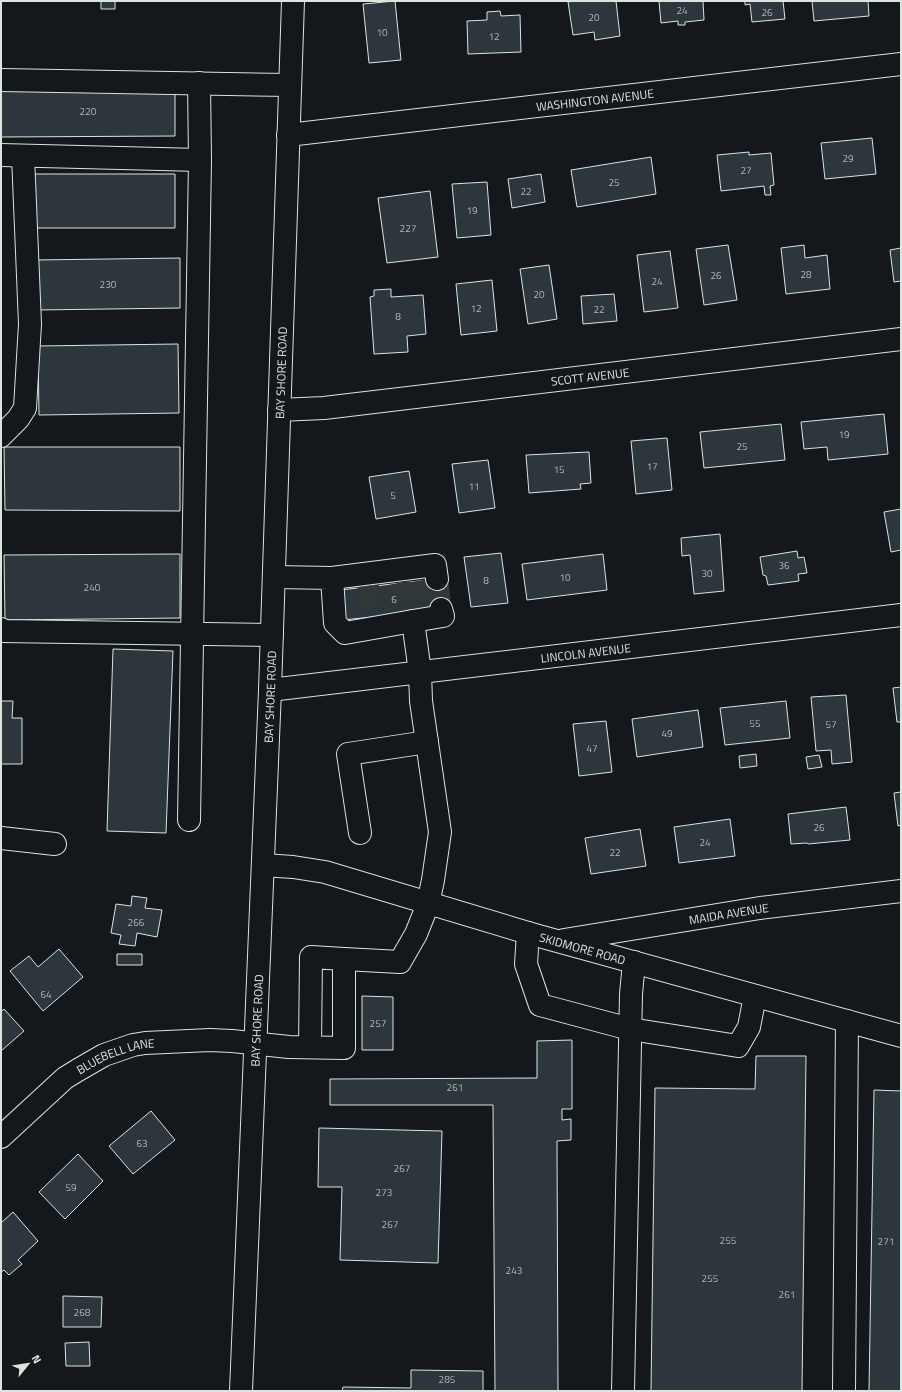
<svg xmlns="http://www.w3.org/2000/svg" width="902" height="1392" viewBox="0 0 902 1392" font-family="'Titillium Web',sans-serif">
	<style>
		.building { fill: #2c363c; stroke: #d8e6dc }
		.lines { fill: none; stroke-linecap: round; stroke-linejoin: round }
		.minor-tunnel { stroke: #313739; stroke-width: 22; stroke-dasharray: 22 11; stroke-linecap: butt }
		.minor-casing { stroke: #d8e6dc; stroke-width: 24 }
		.major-casing { stroke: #d8e6dc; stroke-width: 24 }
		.minor { stroke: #14181c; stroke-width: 22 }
		.major { stroke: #14181c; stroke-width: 22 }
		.labels { text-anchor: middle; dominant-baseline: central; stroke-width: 3; stroke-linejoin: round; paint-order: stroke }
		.number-label { font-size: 10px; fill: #adbab4 }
		.street-label { font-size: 12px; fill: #d8e6dc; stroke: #14181c }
	</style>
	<rect width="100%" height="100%" fill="#14181c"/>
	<!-- building -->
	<path class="building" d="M101 1H115V9H101Z
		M395 1 401 60 369 63 363 4Z
		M574 1H616L620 36 595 40 594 32 573 35 568 2Z
		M659 1H703L704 20 685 22V25H678V21L661 23Z
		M745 1H783L785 19 752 22 750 4 745 5Z
		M812 1H868L869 16 814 21Z
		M500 11 501 16 520 15 521 52 468 54 467 21 487 20V12Z
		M175 86V136L1 137V87Z
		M872 138 876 174 825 179 821 143Z
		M749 152V155L771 153 774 185 770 186 771 195H765L764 186 721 191 717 155Z
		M651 157 656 194 577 207 571 170Z
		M33 174H175V228H33Z
		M541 174 545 202 512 208 508 179Z
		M487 182 491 235 457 238 452 184Z
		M430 191 438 257 387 263 378 198Z
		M728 245 737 300 704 305 696 249Z
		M804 245 805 258 827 255 830 289 786 294 781 248Z
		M901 248V281L894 282 890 250Z
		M670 251 678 308 644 312 637 255Z
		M180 258V308L36 310 35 260Z
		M549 265 557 319 528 324 520 269Z
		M492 280 497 331 461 335 456 284Z
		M391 289V297L423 295 426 334 407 336 408 352 374 354 370 297 374 296V290Z
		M614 294 617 321 583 324 581 296Z
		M178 344 179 413 39 415 38 346Z
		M884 414 888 454 828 460 827 447 804 449 801 422Z
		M781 424 785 460 704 468 700 432Z
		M667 438 672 490 636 494 631 441Z
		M4 447H180V511L5 510Z
		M589 452 591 483 580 484 581 489 529 493 526 455Z
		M488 460 495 508 459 513 452 464Z
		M409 471 416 512 376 519 369 477Z
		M901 509V550L891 552 884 512Z
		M720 534 724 591 694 594 690 555 682 556 681 538Z
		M797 551 798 558 804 557 807 573 798 574 799 581 768 585 766 576 763 575 760 557Z
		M501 553 508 603 471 607 464 557Z
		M180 554V618L5 620 4 555Z
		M603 554 607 590 527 600 522 564Z
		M445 578 449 609 343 620 340 590Z
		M113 649 173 651 166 833 107 831Z
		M901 687V722H897L893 688Z
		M846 695 852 762 832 764 831 750 816 751 811 697Z
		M1 701H13L12 718H22V764H1Z
		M786 701 790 738 725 745 720 708Z
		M698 710 703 747 637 757 632 719Z
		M606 721 612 772 579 776 573 724Z
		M756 754 757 766 740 768 739 756Z
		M819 755 822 767 808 769 806 757Z
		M901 792V825L898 826 894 793Z
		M846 807 850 840 808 844 807 843 791 844 788 814Z
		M730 819 735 856 679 863 674 827Z
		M640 829 646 866 591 874 585 838Z
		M132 896 147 898 145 908 162 910 157 937 137 933 135 946 119 944 121 935 111 933 116 904 131 906Z
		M59 949 83 977 43 1011 10 971 29 956 38 967Z
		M117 954H142V965H117Z
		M362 996 393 997V1050H362Z
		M4 1009 24 1031 1 1051V1012Z
		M572 1040V1109H562V1120L571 1119V1140L557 1141 558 1391H495L493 1105H330V1079L537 1078V1041Z
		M756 1056H806L802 1391H651L655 1088 755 1089Z
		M874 1090 901 1091V1391H869Z
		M151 1111 175 1140 133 1174 109 1146Z
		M319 1128 442 1131 438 1263 340 1260 342 1187H318Z
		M78 1154 103 1181 65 1219 39 1192Z
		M13 1212 38 1241 18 1260 22 1264 9 1275 4 1270 1 1272V1223Z
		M63 1296 102 1297 101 1327H63Z
		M89 1342 90 1366H66L65 1343Z
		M411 1370 483 1371V1391H342L343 1387 411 1388Z"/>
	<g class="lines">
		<!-- minor-tunnel -->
		<path class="minor-tunnel" d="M437 579 441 609
			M417 581 422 612
			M398 583 404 613
			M368 586 372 617"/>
		<defs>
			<g id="minor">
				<path d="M1 80 290 85"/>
				<path id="s1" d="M288 135 901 64"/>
				<path d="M1 155 200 160"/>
				<path id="s2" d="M279 410 324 408 901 339"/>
				<path d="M1 436 18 419 25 408 30 324 23 156"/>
				<path d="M332 578 435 565 437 579"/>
				<path d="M413 621 443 616 441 609"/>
				<path d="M1 629 2 631 272 635"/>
				<path id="s3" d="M270 690 901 615"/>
				<path d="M189 820 200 160 199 83"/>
				<path d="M360 833 348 754 427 742"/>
				<path d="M1 838 55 844"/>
				<path id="s4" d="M263 865 293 867 325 872 528 933 901 1036"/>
				<path d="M528 933 526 964 540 1005 630 1029 738 1046 749 1027 755 996"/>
				<path id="s5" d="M564 940 760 908 901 891"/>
				<path d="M310 1047 311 957 344 959"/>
				<path id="s6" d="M1 1137 65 1078 78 1070 104 1055 133 1045 145 1043 210 1040 232 1041 289 1047 344 1048V959L400 962 416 934 428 904 433 880 440 832 421 701 420 672 413 621 345 633 335 623 332 578 274 577"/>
				<path d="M623 1391 631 994 634 962"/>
				<path d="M844 1391 847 1021"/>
			</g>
			<g id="major">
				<path id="s7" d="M241 1391 270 690 293 1"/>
			</g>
		</defs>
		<!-- minor casing -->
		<use href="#minor" class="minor-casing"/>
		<!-- major casing -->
		<use href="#major" class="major-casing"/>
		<!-- minor -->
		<use href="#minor" class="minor"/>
		<!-- major -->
		<use href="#major" class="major"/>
	</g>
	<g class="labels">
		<!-- number labels -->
		<g class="number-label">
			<text x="682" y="10">24</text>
			<text x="767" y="12">26</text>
			<text x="594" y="17">20</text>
			<text x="382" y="32">10</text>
			<text x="494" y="36">12</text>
			<text x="88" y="111">220</text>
			<text x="848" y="158">29</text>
			<text x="746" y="170">27</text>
			<text x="614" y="182">25</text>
			<text x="526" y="191">22</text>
			<text x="472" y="210">19</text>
			<text x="408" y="228">227</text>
			<text x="806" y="274">28</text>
			<text x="716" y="275">26</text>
			<text x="657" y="281">24</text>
			<text x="108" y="284">230</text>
			<text x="539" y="294">20</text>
			<text x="476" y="308">12</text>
			<text x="599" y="309">22</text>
			<text x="398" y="316">8</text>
			<text x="844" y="434">19</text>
			<text x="742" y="446">25</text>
			<text x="652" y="466">17</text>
			<text x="559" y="469">15</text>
			<text x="474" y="486">11</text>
			<text x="393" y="495">5</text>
			<text x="784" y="565">36</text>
			<text x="707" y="573">30</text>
			<text x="565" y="577">10</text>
			<text x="486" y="580">8</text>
			<text x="92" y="587">240</text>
			<text x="394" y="599">6</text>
			<text x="755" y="723">55</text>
			<text x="831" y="724">57</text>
			<text x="667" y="733">49</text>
			<text x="592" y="748">47</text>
			<text x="819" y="827">26</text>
			<text x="705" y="842">24</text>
			<text x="615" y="852">22</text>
			<text x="136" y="922">266</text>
			<text x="46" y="994">64</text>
			<text x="378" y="1023">257</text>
			<text x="455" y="1087">261</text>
			<text x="142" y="1143">63</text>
			<text x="402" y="1168">267</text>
			<text x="71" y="1187">59</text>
			<text x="384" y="1192">273</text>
			<text x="390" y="1224">267</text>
			<text x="728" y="1240">255</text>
			<text x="886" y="1241">271</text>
			<text x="514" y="1270">243</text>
			<text x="710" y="1278">255</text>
			<text x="787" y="1294">261</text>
			<text x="82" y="1312">268</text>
			<text x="447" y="1379">285</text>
		</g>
		<!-- street labels -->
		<g class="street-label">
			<text stroke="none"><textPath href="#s1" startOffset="309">WASHINGTON AVENUE</textPath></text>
			<text stroke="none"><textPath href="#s7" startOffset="1019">BAY SHORE ROAD</textPath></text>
			<text stroke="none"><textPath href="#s2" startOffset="313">SCOTT AVENUE</textPath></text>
			<text stroke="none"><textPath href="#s3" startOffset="318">LINCOLN AVENUE</textPath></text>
			<text stroke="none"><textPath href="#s7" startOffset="695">BAY SHORE ROAD</textPath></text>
			<text stroke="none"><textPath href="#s5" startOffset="167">MAIDA AVENUE</textPath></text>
			<text stroke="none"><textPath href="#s4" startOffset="331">SKIDMORE ROAD</textPath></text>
			<text stroke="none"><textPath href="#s7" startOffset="371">BAY SHORE ROAD</textPath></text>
			<text stroke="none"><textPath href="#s6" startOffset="143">BLUEBELL LANE</textPath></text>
		</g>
	</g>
	<!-- border -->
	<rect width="902" height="1392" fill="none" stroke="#d8e6dc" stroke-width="4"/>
	<!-- north arrow -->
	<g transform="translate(28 1364) rotate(60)" stroke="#14181c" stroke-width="3" paint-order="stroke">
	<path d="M0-3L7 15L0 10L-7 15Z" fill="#d8e6dc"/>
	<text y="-6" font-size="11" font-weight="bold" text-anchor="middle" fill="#d8e6dc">N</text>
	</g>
</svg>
